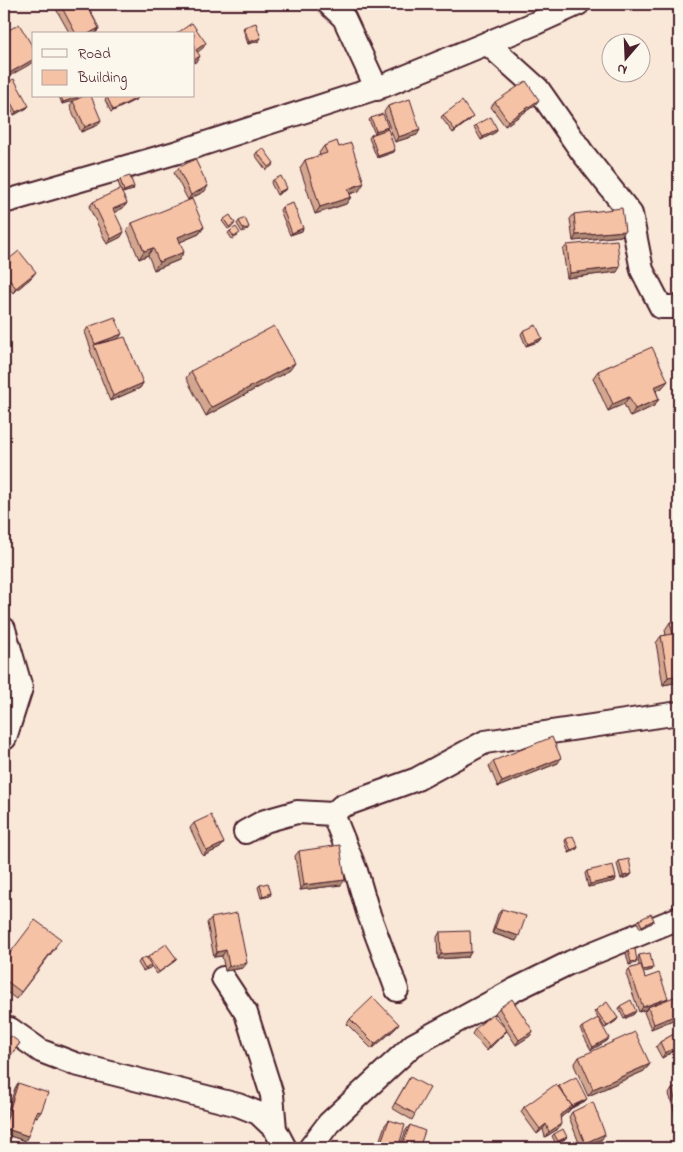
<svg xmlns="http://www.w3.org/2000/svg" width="683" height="1152" viewBox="0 0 683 1152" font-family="'Indie Flower',sans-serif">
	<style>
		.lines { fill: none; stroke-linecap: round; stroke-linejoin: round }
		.minor-casing { stroke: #4a1f2b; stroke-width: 26 }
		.minor { stroke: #fbf7ec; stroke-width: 22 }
		.wall { fill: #d3a78f; stroke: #4a1f2b }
		.shaded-wall { fill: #ac8874; stroke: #4a1f2b }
		.building { fill: #f5c2a6; stroke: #4a1f2b }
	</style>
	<rect width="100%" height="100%" fill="#f9e7d7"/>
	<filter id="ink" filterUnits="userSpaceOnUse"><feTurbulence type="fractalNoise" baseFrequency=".02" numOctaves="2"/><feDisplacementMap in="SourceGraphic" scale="10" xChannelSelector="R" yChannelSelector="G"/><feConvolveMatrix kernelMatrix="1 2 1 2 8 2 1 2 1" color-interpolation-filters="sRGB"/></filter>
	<g filter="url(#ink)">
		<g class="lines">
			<defs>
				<path id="minor" d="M329 4 344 18 377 89
					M487 43 538 89 582 152 631 214 642 270 661 307H679
					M4 202 178 152 383 86 536 23 578 4
					M4 629 21 688 5 738
					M245 832 265 821 297 812 333 814
					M397 990 368 912 356 871 333 814 342 806 417 779 485 742 679 713
					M10 1029 41 1051 75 1064 238 1105 258 1113 275 1129 272 1095 246 1013 223 978
					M275 1129 285 1148
					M310 1148 329 1123 413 1045 516 989 571 962 679 918"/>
			</defs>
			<!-- minor casing -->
			<use href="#minor" class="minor-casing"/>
			<!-- minor -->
			<use href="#minor" class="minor"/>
		</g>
		<!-- wall -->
		<path class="wall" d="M60 4 92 6 89 8 99 28 96 33 94 34H70L56 9Z
			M395 4H404L399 8Z
			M244 27 259 41 248 44 243 29Z
			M4 84 27 108 14 115 4 96Z
			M59 96H78L77 99 98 125 81 132 70 106 74 100 62 104Z
			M107 97 137 99 111 112 105 100Z
			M495 102 535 105 505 126 491 107Z
			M388 106 417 135 395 142 384 112Z
			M443 115 471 119 453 133 441 117Z
			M371 118 388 127 386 130 375 134 369 120Z
			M476 125 497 129 496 132 481 140 474 127Z
			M371 135 394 152 377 158 369 138Z
			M324 146 339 147 359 191 350 194 351 197 346 204 315 214 300 168 305 160 320 156 319 153Z
			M257 152 274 163 272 166 266 170 255 155Z
			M178 168 205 191 188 200 174 173Z
			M120 179 133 190 122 193 118 182Z
			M273 180 287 188 285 190 277 195 271 183Z
			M93 202 127 203 123 208 114 212 121 237 107 244 89 207Z
			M282 207 302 231 290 235 280 210Z
			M574 214 621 236 573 241 570 219Z
			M224 219 235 223 233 226 228 229 222 221Z
			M239 221 249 227 247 230 242 232 237 224Z
			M132 223 204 227 199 234 180 242 179 260 154 270 148 255 139 259 127 230Z
			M230 231 238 236 232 239 228 233Z
			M567 245 617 272 567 278 563 250Z
			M4 263 32 277 13 293 4 282Z
			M88 327 118 339 143 383 140 388 110 401 90 350 91 349 85 332Z
			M523 331 542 338 540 341 526 346 521 334Z
			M290 370 206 416 186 378 191 371Z
			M598 371 662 388 656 391 659 399 654 406 630 417 624 404 608 411 593 378Z
			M679 621V682L663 685 656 643 661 636 666 635 665 630 670 622Z
			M493 761 558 763 498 787 489 766Z
			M194 823 224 843 220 848 203 856 190 828Z
			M566 839 578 847 576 850 569 853 565 841Z
			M678 841H679V858L676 844Z
			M299 851 341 885 300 890 295 856Z
			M619 861 632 874 630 876 621 879 617 864Z
			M587 871 616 878 615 881 588 887 585 873Z
			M260 885 271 893 270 896 261 898 258 887Z
			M502 909 516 941 492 933 498 914Z
			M211 918 243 968 225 971 222 956 214 957 207 923Z
			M639 920H654L652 923 640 928 637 922Z
			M440 932 471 952 468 957 438 959 437 937Z
			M678 941H679V951L676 944Z
			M56 947 16 999 4 990V961Z
			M628 950 637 961 636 963 629 965 626 953Z
			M639 955 653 968 652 970 643 972 645 978 668 998 666 1000 675 1019 651 1029 644 1012 647 1009 639 1012 626 974 629 969 639 966 638 958Z
			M148 957 177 959 175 961 157 974 151 966 150 968 143 971 138 963 140 960 147 958Z
			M620 1006 634 1014 624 1019 619 1009Z
			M499 1008 533 1031 530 1036 516 1045 507 1031 487 1051 472 1034 475 1029H506L495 1013Z
			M596 1010 618 1018 616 1021 605 1028 594 1012Z
			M350 1019 399 1024 395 1029 372 1049 347 1024Z
			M582 1027 609 1038 607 1041 591 1050 580 1029Z
			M679 1031V1061L674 1051 662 1058 656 1047 660 1042Z
			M20 1043 8 1059 4 1056V1045Z
			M579 1057 650 1064 644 1071 588 1096 574 1065Z
			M410 1077 415 1114 412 1120 392 1108Z
			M18 1083 37 1117 35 1116 25 1141 4 1134V1122L15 1088Z
			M559 1086 585 1101 570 1109 569 1111 561 1117 558 1129 545 1137 543 1129 537 1134 521 1112 524 1107 558 1087Z
			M679 1087V1127L669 1094 672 1089Z
			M572 1112 602 1139 581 1148 569 1117Z
			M389 1120 398 1148H377L385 1125Z
			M410 1125 419 1148H399L406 1130Z
			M554 1134 565 1139 556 1144 552 1136Z"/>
		<!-- shaded-wall -->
		<path class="shaded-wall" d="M91 4H94L92 6 84 11 87 6Z
			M346 4H352L344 7Z
			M99 28 96 33 94 34H88Z
			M261 38 259 41 248 44 249 42Z
			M206 43 203 48 194 55 196 50Z
			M200 56 197 61 194 63V60Z
			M34 59V62L4 79V76Z
			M78 97 77 100 62 104 63 102Z
			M139 97 137 99 111 112 113 110Z
			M539 100 535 105 505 126 508 121Z
			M29 106 27 108 14 115 16 112Z
			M473 117 471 119 453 133 455 130Z
			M101 120 98 125 81 132 85 127Z
			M388 127 386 130 375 134 376 131Z
			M497 129 496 132 481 140 483 137Z
			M420 130 417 135 395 142 398 137Z
			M395 150 394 152 377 158 378 156Z
			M364 183 359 191 343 196 348 189Z
			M208 186 205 191 188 200 191 195Z
			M134 187 133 190 122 193 124 191Z
			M287 188 285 190 277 195 279 192Z
			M351 197 346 204 315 214 320 207Z
			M127 203 123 208 110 215 113 209Z
			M204 227 199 234 173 245 178 237Z
			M303 228 302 231 290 235 292 233Z
			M625 231 621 236 573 241 576 235Z
			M124 232 121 237 107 244 111 239Z
			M153 248 148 255 139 259 144 251Z
			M184 252 179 260 154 270 159 262Z
			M620 267 617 272 567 278 570 273Z
			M36 272 32 277 13 293 16 288Z
			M122 334 118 339 95 344Z
			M542 338 540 341 526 346 528 344Z
			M295 363 290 370 206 416 211 408Z
			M668 381 662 388 649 394 654 387Z
			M143 383 140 388 110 401 113 396Z
			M629 397 624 404 608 411 613 404Z
			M659 399 654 406 630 417 635 409Z
			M679 675V682L663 685 668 677Z
			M561 758 558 763 498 787 502 782Z
			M224 843 220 848 203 856 207 851Z
			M578 847 576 850 569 853 571 850Z
			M632 874 630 876 621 879 623 876Z
			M616 878 615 881 588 887 590 884Z
			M345 880 341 885 300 890 304 885Z
			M271 893 270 896 261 898 263 896Z
			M654 920 652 923 640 928 642 926Z
			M495 928 519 936 516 941 492 933Z
			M226 950 222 956 214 957 217 952Z
			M471 952 468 957 438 959 441 954Z
			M637 961 636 963 629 965 631 962Z
			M247 963 243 968 225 971 229 966Z
			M653 968 652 970 641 973 643 970Z
			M668 998 664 1003 648 1007 647 1009 639 1012 643 1007Z
			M636 1011 634 1014 624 1019 626 1016Z
			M679 1014 675 1019 651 1029 654 1024Z
			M618 1018 616 1021 605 1028 607 1026Z
			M399 1024 395 1029 372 1049 375 1044Z
			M507 1030 503 1035 487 1051 490 1046Z
			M533 1031 530 1036 516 1045 519 1040Z
			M609 1038 607 1041 591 1050 593 1047Z
			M678 1046 674 1051 662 1058 665 1053Z
			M650 1064 644 1071 588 1096 593 1089Z
			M587 1099 585 1101 570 1109 569 1111 557 1120 560 1115 570 1108Z
			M37 1111 41 1112 37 1117 34 1116Z
			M546 1124 543 1129 537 1134 540 1129Z
			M561 1124 558 1129 545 1137 549 1132Z
			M4 1128 28 1136 25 1141 4 1134Z
			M605 1134 602 1139 581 1148 585 1143Z
			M567 1137 565 1139 556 1144 558 1141Z"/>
		<!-- building -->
		<path class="building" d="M60 4H91L87 6 99 28 88 34H76Z
			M192 23 206 43 196 50 200 56 194 60V34H176Z
			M256 23 261 38 249 42 244 27Z
			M19 24 34 49V59L4 76V33Z
			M14 79 29 106 16 112 4 90V84Z
			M526 81 539 100 508 121 495 102Z
			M61 96H78V97L63 102Z
			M84 96H91L101 120 85 127 73 101Z
			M109 96H139V97L113 110 107 97Z
			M410 99 420 130 398 137 388 106Z
			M462 101 473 117 455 130 443 115Z
			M383 114 388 127 376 131 371 118Z
			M491 117 497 129 483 137 476 125Z
			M388 129 395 150 378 156 371 135Z
			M337 141 339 147 351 143 364 183 348 189 351 197 320 207 305 160 327 153 324 146Z
			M263 148 274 163 268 167 257 152Z
			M195 159 208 186 191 195 178 168Z
			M130 176 134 187 124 191 120 179Z
			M281 176 287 188 279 192 273 180Z
			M120 189 127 203 113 209 124 232 111 239 93 202Z
			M192 199 204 227 178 237 184 252 159 262 153 248 144 251 132 223Z
			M293 203 303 228 292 233 282 207Z
			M622 208 625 231 576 235 574 214Z
			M230 215 235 223 229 227 224 219Z
			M245 218 249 227 244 230 239 221Z
			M236 227 240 233 234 237 230 231Z
			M617 240 620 267 570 273 567 245Z
			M19 251 36 272 16 288 4 273V263Z
			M115 317 122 334 95 344 88 327Z
			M536 325 542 338 528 344 523 331Z
			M274 326 295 363 211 408 191 371Z
			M125 337 143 383 113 396 94 345Z
			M652 347 668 381 654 387 659 399 635 409 629 397 613 404 598 371Z
			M679 621V675L668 677 661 636 673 634 670 622Z
			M552 737 561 758 502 782 493 761Z
			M211 815 224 843 207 851 194 823Z
			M573 836 578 847 571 850 566 839Z
			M340 845 345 880 304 885 299 851Z
			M629 859 632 874 623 876 619 861Z
			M613 865 616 878 590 884 587 871Z
			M268 883 271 893 263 896 260 885Z
			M502 909 526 916 519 936 495 928Z
			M237 913 247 963 229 966 226 950 217 952 211 918Z
			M651 914 654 920 642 926 639 920Z
			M35 920 61 939 21 992 4 979V961Z
			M470 931 471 952 441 954 440 932Z
			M4 937 7 944 4 945Z
			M166 944 177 959 159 972 148 957Z
			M635 949 637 961 631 962 628 950Z
			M650 953 653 968 643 970 639 955Z
			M146 957 151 965 145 969 140 960Z
			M641 965 645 978 659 973 668 998 643 1007 629 969Z
			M373 997 399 1024 375 1044 350 1019Z
			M674 997 679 1003V1014L654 1024 648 1007Z
			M512 999 533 1031 519 1040 499 1008Z
			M631 1000 636 1011 626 1016 620 1006Z
			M607 1002 618 1018 607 1026 596 1010Z
			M492 1014 507 1030 490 1046 475 1029Z
			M598 1018 609 1038 593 1047 582 1027Z
			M679 1031V1049L678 1046 665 1053 660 1042Z
			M635 1032 650 1064 593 1089 579 1057Z
			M11 1036 20 1043 9 1057 4 1053V1045Z
			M410 1077 430 1088 415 1114 395 1103Z
			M576 1077 587 1099 572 1106 565 1096 559 1086Z
			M18 1083 48 1093 41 1112 37 1111 28 1136 4 1128Z
			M556 1084 572 1106 560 1115 561 1124 549 1132 546 1124 540 1129 524 1107Z
			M679 1087V1111L672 1089Z
			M593 1102 605 1134 585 1143 572 1112Z
			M389 1120 405 1125 398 1148H379Z
			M410 1125 425 1131 419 1148H401Z
			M563 1129 567 1137 558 1141 554 1134Z
			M602 1141 604 1148H584Z
			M568 1142 571 1148H558L557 1146Z"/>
	</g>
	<!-- margin -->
	<rect width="683" height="1152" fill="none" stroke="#fbf7ec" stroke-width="20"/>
	<rect x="10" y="10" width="663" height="1132" fill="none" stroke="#4a1f2b" stroke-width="2" filter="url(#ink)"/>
	<!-- legend -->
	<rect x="32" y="32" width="162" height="65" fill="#fbf7ec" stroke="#b4a19f"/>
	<rect x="42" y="49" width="25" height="8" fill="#fbf7ec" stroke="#b4a19f"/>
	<text x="78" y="58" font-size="15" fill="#4a1f2b">Road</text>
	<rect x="42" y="70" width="25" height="15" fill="#f5c2a6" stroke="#b4a19f"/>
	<text x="78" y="82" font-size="15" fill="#4a1f2b">Building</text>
	<!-- north arrow -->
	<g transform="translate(626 58) rotate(199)"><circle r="24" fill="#fbf7ec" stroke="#b4a19f"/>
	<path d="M0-4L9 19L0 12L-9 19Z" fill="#4a1f2b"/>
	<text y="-8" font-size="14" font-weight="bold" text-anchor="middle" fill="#4a1f2b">N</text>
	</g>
</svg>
